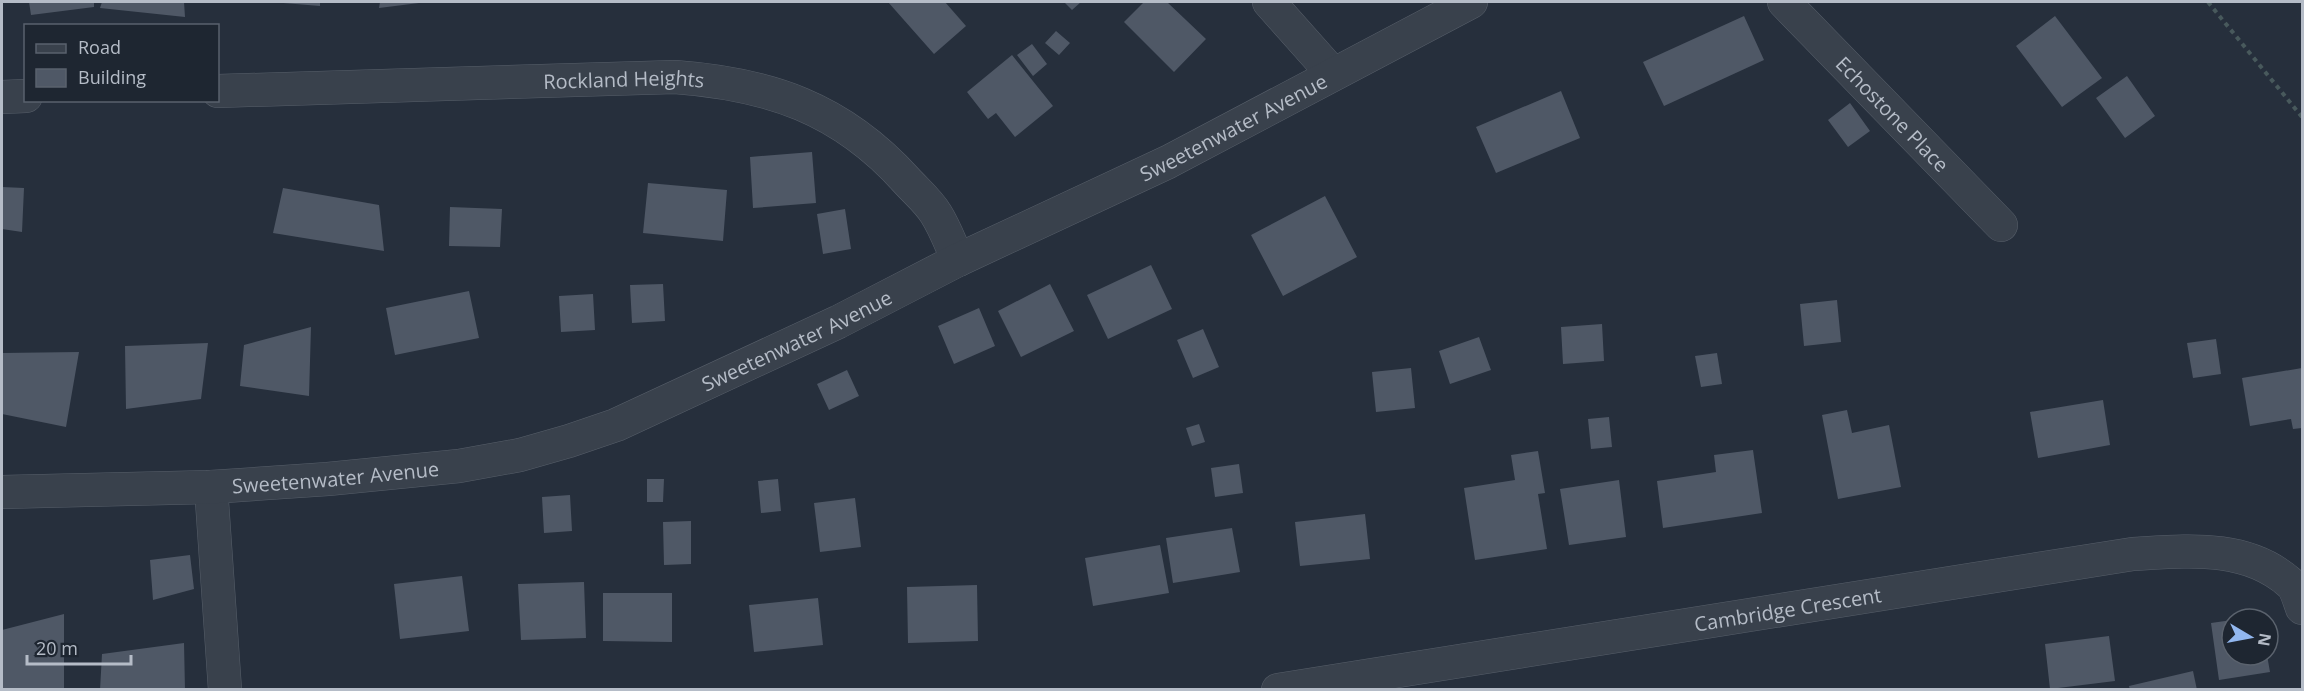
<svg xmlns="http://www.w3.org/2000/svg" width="2304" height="691" viewBox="0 0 2304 691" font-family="'Open Sans',sans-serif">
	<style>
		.building { fill: #4f5866 }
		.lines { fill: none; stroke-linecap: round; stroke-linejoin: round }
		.minor-casing { stroke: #575f6a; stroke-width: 34 }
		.path { stroke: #48595c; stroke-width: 4; stroke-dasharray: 4.5 4.5; stroke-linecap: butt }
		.minor { stroke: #39414c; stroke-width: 33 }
		.labels { text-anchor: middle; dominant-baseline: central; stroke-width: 4.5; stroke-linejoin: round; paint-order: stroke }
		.street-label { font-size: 20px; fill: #b5bcc7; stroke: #1e2631 }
	</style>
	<rect width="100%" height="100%" fill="#262f3c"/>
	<!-- building -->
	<path class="building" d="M29 2H94V7L31 15Z
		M102 2H184L185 17 100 8Z
		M271 2H320V6Z
		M380 2H419V3L379 8Z
		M888 2H945L966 26 934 54Z
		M1064 2H1081L1072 10Z
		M1144 2H1167L1206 39 1174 72 1124 22Z
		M1744 16 1764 60 1664 106 1643 62Z
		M2055 16 2102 78 2062 107 2016 46Z
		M1056 31 1070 43 1059 55 1045 43Z
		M1032 44 1047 64 1033 76 1017 55Z
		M1012 55 1053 106 1015 137 996 113 988 119 967 92Z
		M2127 76 2155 116 2125 138 2096 98Z
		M1561 91 1580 138 1496 173 1476 127Z
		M1850 103 1870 131 1848 147 1828 120Z
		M812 152 816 203 753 208 750 157Z
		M648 183 727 190 723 241 643 233Z
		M2 187 24 188 22 232 2 229Z
		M283 188 379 205 384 251 273 233Z
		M1325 196 1357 257 1283 296 1251 235Z
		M450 207 502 209 500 247 449 246Z
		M845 209 851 249 823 254 817 214Z
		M1151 265 1172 309 1108 339 1087 295Z
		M663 284 665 321 632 323 630 285Z
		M1050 284 1074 331 1021 357 998 311Z
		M469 291 479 338 395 355 386 308Z
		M593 294 595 330 561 332 559 296Z
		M1837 300 1841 342 1804 346 1800 304Z
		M979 308 995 346 954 364 938 326Z
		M1602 324 1604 361 1563 364 1561 327Z
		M311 327 309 396 240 386 244 345Z
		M1203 329 1219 367 1193 378 1177 340Z
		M1479 337 1491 370 1450 384 1439 351Z
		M2216 339 2221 374 2193 378 2187 343Z
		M208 343 201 399 126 409 125 346Z
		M79 352 66 427 2 414V353Z
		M1717 353 1722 384 1701 387 1695 356Z
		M1411 368 1415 408 1376 412 1372 372Z
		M2302 368V428L2293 429 2291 419 2250 426 2242 378Z
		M847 370 859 396 829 410 817 384Z
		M2103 400 2110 445 2038 458 2030 412Z
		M1847 410 1852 433 1889 425 1901 487 1838 499 1822 415Z
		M1609 417 1612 447 1591 449 1588 419Z
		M1199 424 1205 442 1192 446 1186 428Z
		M1753 450 1762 513 1663 528 1657 481 1716 472 1714 455Z
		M1538 451 1545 493 1538 494 1547 549 1475 560 1464 488 1515 480 1511 455Z
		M1239 464 1243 493 1215 497 1211 468Z
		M647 479H664L663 502H647Z
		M778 479 781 511 761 513 758 481Z
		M1619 480 1626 537 1569 545 1560 489Z
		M570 495 572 531 544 533 542 497Z
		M855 498 861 547 820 552 814 503Z
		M1365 514 1370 559 1300 566 1295 522Z
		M691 521V564L664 565 663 522Z
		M1232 528 1240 572 1173 583 1166 538Z
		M1160 545 1169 593 1093 606 1085 558Z
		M190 555 194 589 153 600 150 560Z
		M462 576 469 631 400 639 394 584Z
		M584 582 586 638 521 640 518 584Z
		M977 585 978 641 908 643 907 587Z
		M603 593H672V642L603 641Z
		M818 598 823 645 754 652 749 605Z
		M64 614V690H2V630Z
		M2232 620V655H2267L2270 672 2219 680 2211 623Z
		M2109 636 2115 681 2050 689 2045 644Z
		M184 643 185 690H100L102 654Z
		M2193 671 2197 690H2130L2129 686Z"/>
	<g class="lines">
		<defs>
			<g id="minor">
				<path d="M1269 2 1333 74"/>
				<path id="s1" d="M1784 2 2001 225"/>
				<path id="s2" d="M218 91 675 77C769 84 841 108 906 180 916 191 929 202 936 214 945 228 951 245 958 260"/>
				<path d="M2 97 26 96"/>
				<path d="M211 487 225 690"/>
				<path id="s3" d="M2 492 211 487 328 479 459 466 520 455 569 441 616 425 838 322 958 260 1168 162 1471 2"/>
				<path id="s4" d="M1278 690 2133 554C2187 551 2246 544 2290 583 2296 588 2299 600 2302 608"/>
			</g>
		</defs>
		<!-- minor casing -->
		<use href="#minor" class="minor-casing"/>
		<!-- path -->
		<path class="path" d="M2208 2 2302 117"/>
		<!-- minor -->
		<use href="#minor" class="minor"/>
	</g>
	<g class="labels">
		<!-- street labels -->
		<g class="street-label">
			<text stroke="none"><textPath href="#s2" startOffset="406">Rockland Heights</textPath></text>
			<text stroke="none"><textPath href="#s1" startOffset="156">Echostone Place</textPath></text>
			<text stroke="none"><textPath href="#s3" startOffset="1306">Sweetenwater Avenue</textPath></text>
			<text stroke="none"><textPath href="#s3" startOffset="820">Sweetenwater Avenue</textPath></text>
			<text stroke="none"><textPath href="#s3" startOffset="334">Sweetenwater Avenue</textPath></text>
			<text stroke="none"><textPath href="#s4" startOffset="516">Cambridge Crescent</textPath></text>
		</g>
	</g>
	<!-- border -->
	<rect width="2304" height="691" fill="none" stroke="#b5bcc7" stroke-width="6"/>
	<!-- legend -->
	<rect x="24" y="24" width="195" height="78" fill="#1e2631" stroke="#5a626d" stroke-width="1.5"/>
	<rect x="36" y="44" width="30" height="9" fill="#39414c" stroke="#5a626d" stroke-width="1.5"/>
	<text x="78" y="54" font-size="18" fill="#b5bcc7">Road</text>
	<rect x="36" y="69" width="30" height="18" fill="#4f5866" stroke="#5a626d" stroke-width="1.5"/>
	<text x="78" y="84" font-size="18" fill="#b5bcc7">Building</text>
	<!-- north arrow -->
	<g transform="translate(2250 637) rotate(100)"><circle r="28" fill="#1e2631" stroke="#5a626d" stroke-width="1.5"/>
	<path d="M0-4.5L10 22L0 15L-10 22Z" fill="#92b7ef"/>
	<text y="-9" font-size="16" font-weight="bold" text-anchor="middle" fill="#b5bcc7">N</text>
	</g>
	<!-- scale -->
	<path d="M27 655v9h104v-9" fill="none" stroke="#b5bcc7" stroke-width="3"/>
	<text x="36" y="655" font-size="18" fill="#b5bcc7" stroke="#1e2631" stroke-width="4.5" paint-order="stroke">20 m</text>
</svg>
